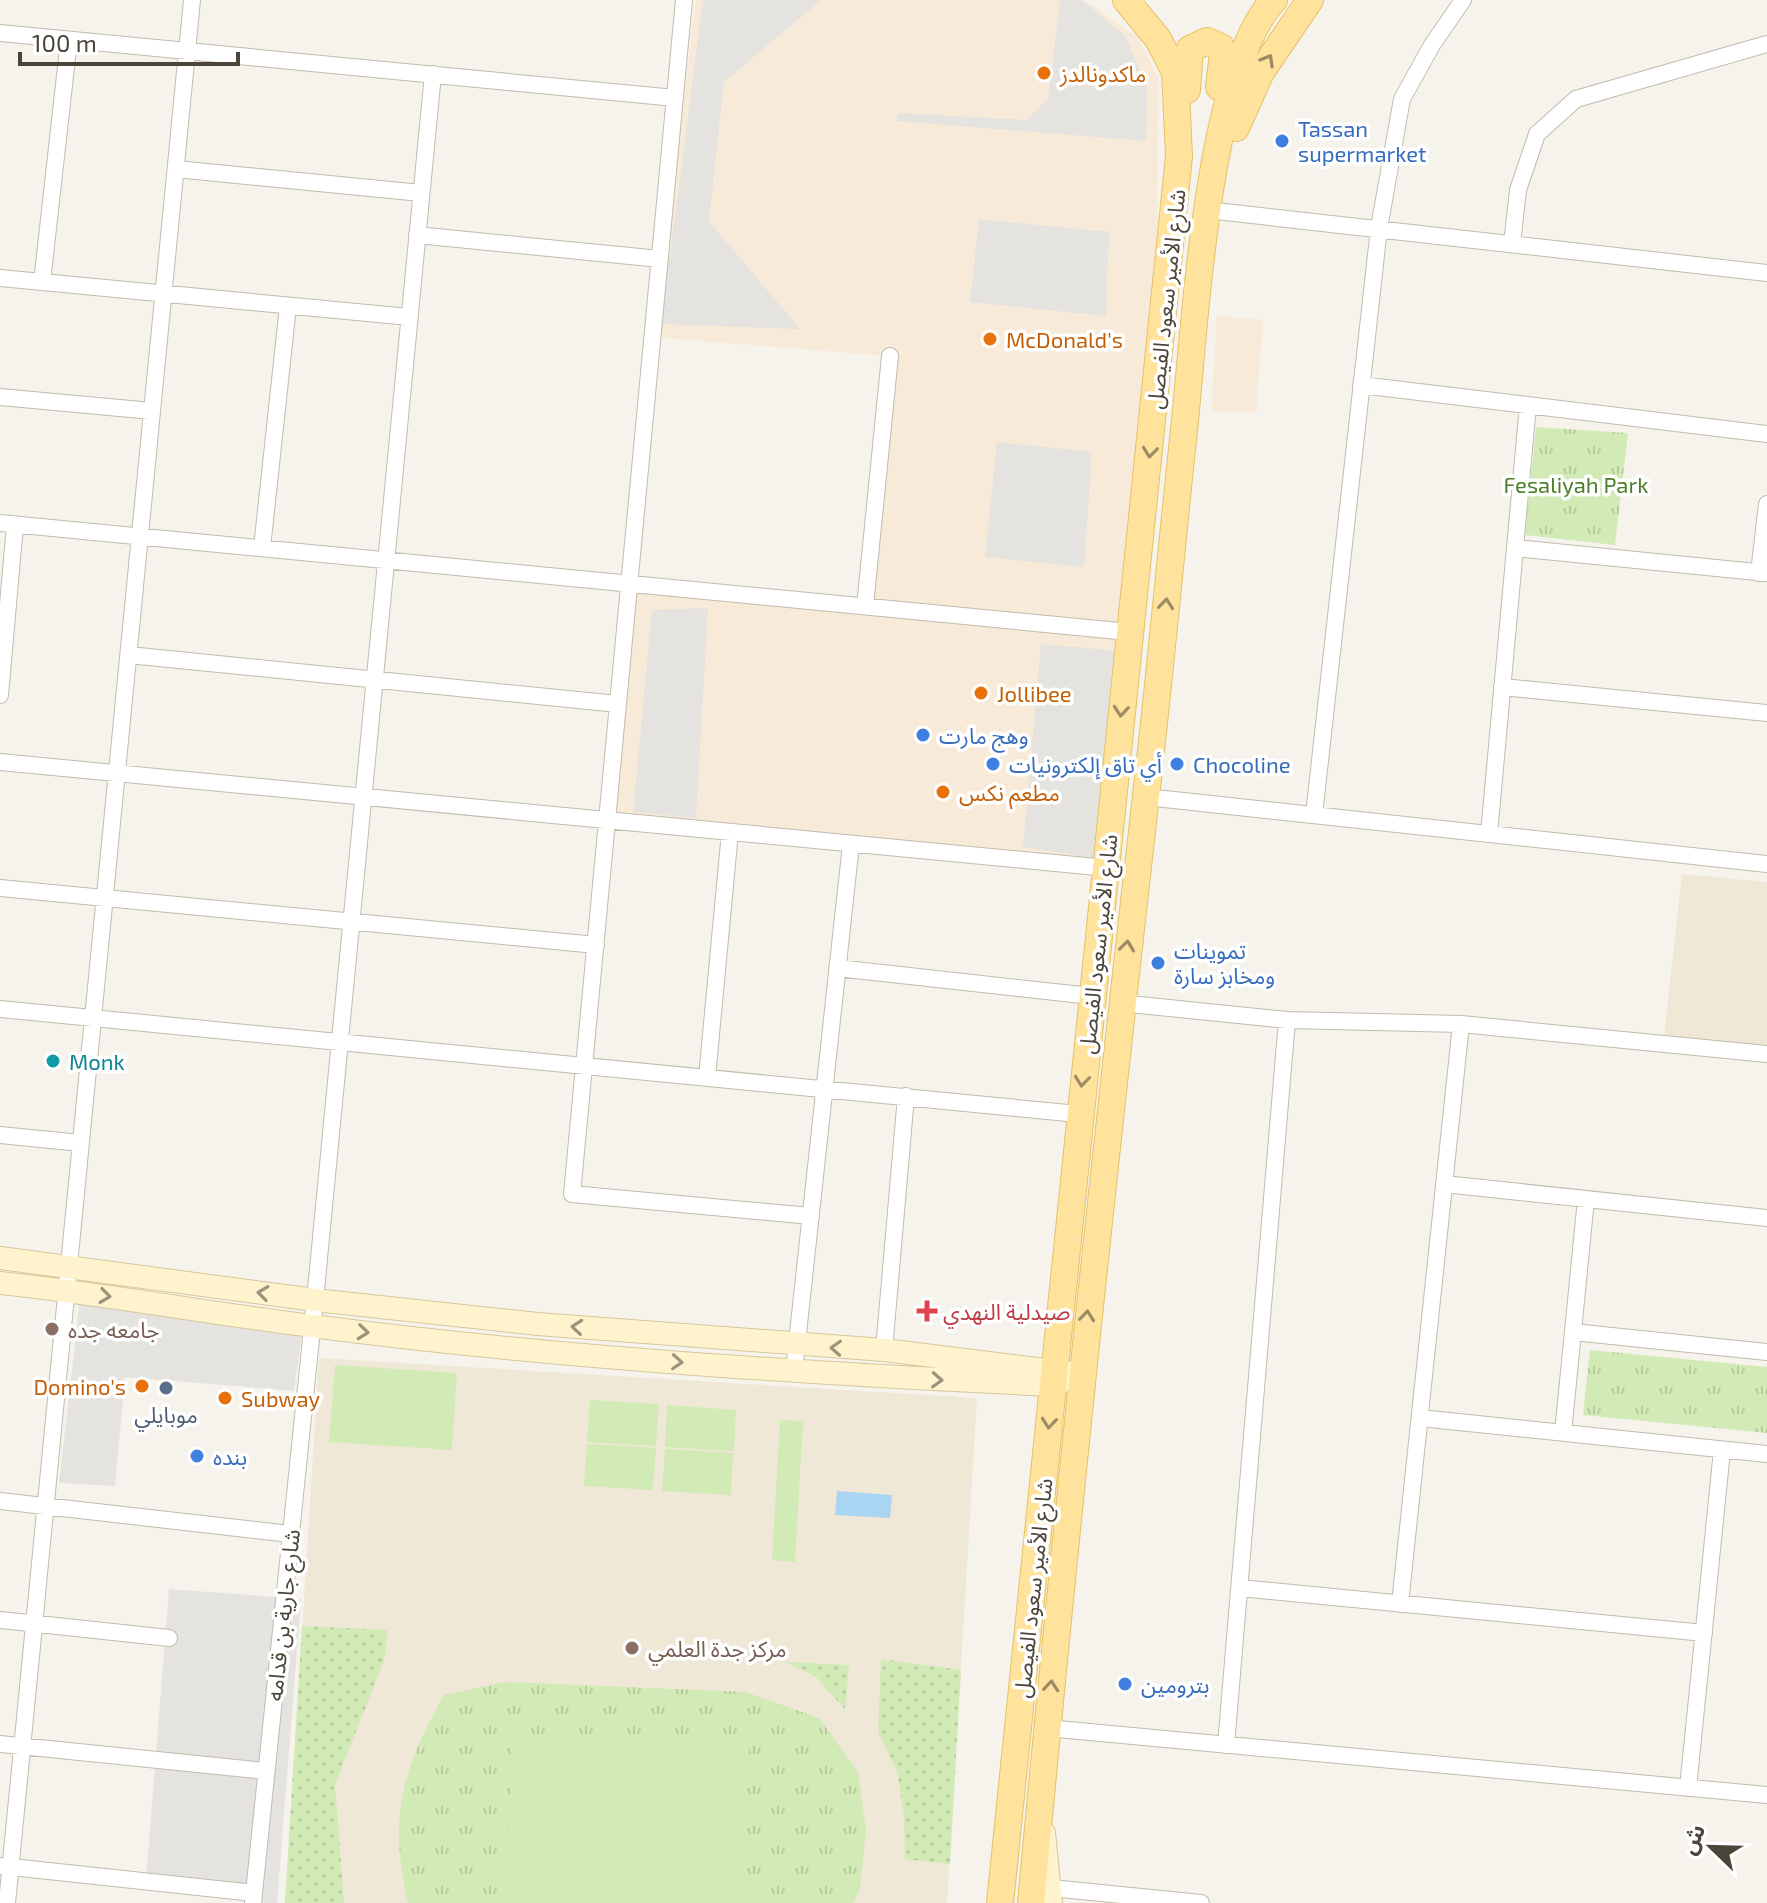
<svg xmlns="http://www.w3.org/2000/svg" width="1767" height="1903" viewBox="0 0 1767 1903" font-family="'Exo 2','Noto Sans Arabic',sans-serif">
	<style>
		.commercial { fill: #f7ead8 }
		.education { fill: #efe8d6 }
		.grass { fill: url(#grass-dots) }
		.park { fill: url(#park-tufts) }
		.pitch { fill: #d2eab5 }
		.parking { fill: #e5e3e0 }
		.water { fill: #a9d4f2 }
		.lines { fill: none; stroke-linecap: round; stroke-linejoin: round }
		.street-casing { stroke: #c2bbae; stroke-width: 18 }
		.secondary-casing { stroke: #d6c79b; stroke-width: 24 }
		.primary-casing { stroke: #e6c16a; stroke-width: 28 }
		.street { stroke: #fff; stroke-width: 16 }
		.secondary { stroke: #fff3cd; stroke-width: 22 }
		.primary { stroke: #ffe39c; stroke-width: 26 }
		.oneway { stroke: #9c8c66 }
		.oneway2 { stroke: #9c937c }
		.food-dot { fill: #e8710a; stroke: #fff; stroke-width: 3 }
		.shop-dot { fill: #3f7fe0; stroke: #fff; stroke-width: 3 }
		.culture-dot { fill: #0f9aa8; stroke: #fff; stroke-width: 3 }
		.health-dot { fill: #e0444e; stroke: #fff; stroke-width: 3 }
		.education-dot { fill: #8d6e63; stroke: #fff; stroke-width: 3 }
		.service-dot { fill: #5c6f8a; stroke: #fff; stroke-width: 3 }
		.labels { text-anchor: middle; dominant-baseline: central; stroke-width: 7; stroke-linejoin: round; paint-order: stroke }
		.food-label { font-size: 22px; fill: #c56008; stroke: #fff; text-anchor: start }
		.shop-label { font-size: 22px; fill: #366cbe; stroke: #fff; text-anchor: start }
		.street-label { font-size: 22px; fill: #4b4439; stroke: #fff }
		.park-label { font-size: 22px; fill: #4a7f2a; stroke: #fff }
		.culture-label { font-size: 22px; fill: #0d838f; stroke: #fff; text-anchor: start }
		.health-label { font-size: 22px; fill: #be3a42; stroke: #fff; text-anchor: start }
		.education-label { font-size: 22px; fill: #785e54; stroke: #fff; text-anchor: start }
		.service-label { font-size: 22px; fill: #4e5e75; stroke: #fff }
	</style>
	<defs>
		<pattern id="grass-dots" width="8" height="8" patternUnits="userSpaceOnUse" patternTransform="scale(2)"><rect width="8" height="8" fill="#d2eab5"/><path d="M2 2h.1M6 6h.1" fill="none" stroke="#b6ca9c" stroke-width="1.8" stroke-linecap="round"/></pattern>
		<pattern id="park-tufts" width="24" height="20" patternUnits="userSpaceOnUse" patternTransform="scale(2)"><rect width="24" height="20" fill="#d2eab5"/><path d="M3 7l-1-3M5 7V3M7 7l1-3M15 17l-1-3M17 17v-4M19 17l1-3" fill="none" stroke="#b6ca9c"/></pattern>
	</defs>
	<rect width="100%" height="100%" fill="#f6f3ec"/>
	<!-- commercial -->
	<path class="commercial" d="M696 0H1084L1137 36 1158 77 1157 262 1107 868 607 820 630 584 865 606 889 356 653 337Z
		M1217 316 1263 320 1256 413 1211 411Z"/>
	<!-- education -->
	<path class="education" d="M1682 874 1767 882V1046L1664 1036Z
		M319 1358 977 1398 947 1903H285Z"/>
	<!-- grass -->
	<path class="grass" d="M302 1626 387 1630 385 1658 335 1785 344 1903H285Z
		M881 1659 961 1670 950 1864 905 1859 904 1816 897 1771 878 1732Z
		M785 1662 849 1665 845 1709 815 1676Z"/>
	<!-- park -->
	<path class="park" d="M1536 427 1628 433 1615 545 1525 535Z
		M1590 1350 1767 1367V1433L1583 1415Z
		M505 1682 746 1692 819 1718 858 1772 866 1830 860 1888 854 1903H408C388 1818 402 1769 444 1695Z"/>
	<!-- pitch -->
	<path class="pitch" d="M335 1365 457 1373 452 1450 329 1442Z
		M590 1400 659 1404 656 1446 587 1442Z
		M667 1405 736 1410 734 1451 665 1447Z
		M780 1420 803 1421 795 1562 772 1560Z
		M587 1444 656 1448 653 1490 584 1486Z
		M665 1449 733 1453 731 1495 662 1491Z
		M514 1734 749 1748 740 1903 504 1892Z"/>
	<!-- parking -->
	<path class="parking" d="M703 0H821L724 82 709 221 800 329 661 324Z
		M1060 0H1082L1126 37 1147 88 1146 141 896 121 898 113 1026 120 1048 99Z
		M979 219 1109 232 1106 316 970 302Z
		M997 442 1092 452 1084 567 985 557Z
		M708 608 696 818 633 812 652 610Z
		M1041 644 1119 651 1096 858 1023 847Z
		M80 1300 302 1331 294 1391 125 1377 115 1486 59 1483Z
		M169 1589 301 1599 277 1903H246L247 1889 146 1881Z"/>
	<!-- water -->
	<path class="water" d="M837 1491 892 1495 890 1518 835 1515Z"/>
	<g class="lines">
		<defs>
			<path id="street" d="M684 0 572 1194 811 1216
				M0 33 675 98
				M176 169 421 193
				M1207 210 1767 273
				M417 235 660 259
				M1512 244 1518 190 1537 134 1576 99 1767 44
				M0 278 409 317
				M42 282 69 40
				M1361 385 1767 434
				M0 397 152 411
				M0 523 1129 632
				M262 548 288 306
				M1515 548 1767 573
				M1759 573 1767 504
				M865 606 890 356
				M129 655 618 704
				M1502 687 1767 713
				M0 695 15 525
				M0 762 1107 868
				M1146 797 1767 864
				M1314 815 1379 228 1402 99 1432 45 1463 0
				M1489 834 1528 405
				M0 888 596 945
				M837 968 1091 996
				M1120 1003 1287 1020 1461 1024 1767 1054
				M0 1009 1078 1114
				M707 1077 730 832
				M0 1135 81 1143
				M1444 1184 1767 1218
				M1573 1332 1767 1352
				M884 1350 906 1096
				M794 1370 851 844
				M1420 1418 1767 1454
				M1563 1433 1586 1199
				M0 1501 290 1534
				M1240 1588 1704 1633
				M1400 1604 1461 1024
				M0 1620 169 1638
				M1047 1728 1767 1795
				M0 1744 266 1771
				M1226 1745 1287 1020
				M1688 1788 1722 1450
				M2 1866 254 1893
				M1051 1888 1201 1903
				M7 1903 192 0
				M253 1903 315 1300 433 74"/>
			<path id="secondary" d="M0 1258 315 1300 538 1324 884 1350 1071 1373
				M0 1283C104 1294 208 1313 312 1326 557 1358 806 1373 1053 1385L1080 1375
				M1044 1833 1051 1903"/>
			<path id="primary" d="M1187 90 1190 49 1207 41 1221 47 1223 53 1219 87
				M1236 128 1261 72 1310 0
				M1000 1903 1179 156 1175 72 1158 39 1126 0
				M1031 1903C1065 1533 1104 1165 1146 796 1160 674 1171 552 1184 430 1195 329 1207 71 1274 0"/>
		</defs>
		<!-- street casing -->
		<use href="#street" class="street-casing"/>
		<!-- secondary casing -->
		<use href="#secondary" class="secondary-casing"/>
		<!-- primary casing -->
		<use href="#primary" class="primary-casing"/>
		<!-- street -->
		<use href="#street" class="street"/>
		<!-- secondary -->
		<use href="#secondary" class="secondary"/>
		<!-- primary -->
		<use href="#primary" class="primary"/>
	</g>
	<!-- one-way arrows -->
	<defs><path id="oneway-chevron" d="M-2-3.5L2.5 0L-2 3.5" fill="none" stroke-width="1.6" stroke-linecap="round" stroke-linejoin="round" transform="scale(2)"/></defs>
	<g class="oneway">
		<use href="#oneway-chevron" transform="translate(1268 60) rotate(-60)"/>
		<use href="#oneway-chevron" transform="translate(1150 452) rotate(96)"/>
		<use href="#oneway-chevron" transform="translate(1166 604) rotate(-84)"/>
		<use href="#oneway-chevron" transform="translate(1121 711) rotate(95)"/>
		<use href="#oneway-chevron" transform="translate(1127 946) rotate(-83)"/>
		<use href="#oneway-chevron" transform="translate(1082 1081) rotate(96)"/>
		<use href="#oneway-chevron" transform="translate(1087 1316) rotate(-84)"/>
		<use href="#oneway-chevron" transform="translate(1049 1423) rotate(96)"/>
		<use href="#oneway-chevron" transform="translate(1051 1686) rotate(-85)"/>
	</g>
	<g class="oneway2">
		<use href="#oneway-chevron" transform="translate(263 1293) rotate(-172)"/>
		<use href="#oneway-chevron" transform="translate(105 1296) rotate(8)"/>
		<use href="#oneway-chevron" transform="translate(577 1327) rotate(-175)"/>
		<use href="#oneway-chevron" transform="translate(363 1332) rotate(6)"/>
		<use href="#oneway-chevron" transform="translate(836 1348) rotate(-177)"/>
		<use href="#oneway-chevron" transform="translate(677 1362) rotate(4)"/>
		<use href="#oneway-chevron" transform="translate(937 1380) rotate(3)"/>
	</g>
	<!-- markers -->
	<g class="food-dot">
		<circle cx="1044" cy="73" r="8"/>
		<circle cx="990" cy="339" r="8"/>
		<circle cx="981" cy="693" r="8"/>
		<circle cx="943" cy="792" r="8"/>
		<circle cx="142" cy="1386" r="8"/>
		<circle cx="225" cy="1398" r="8"/>
	</g>
	<g class="shop-dot">
		<circle cx="1282" cy="141" r="8"/>
		<circle cx="923" cy="735" r="8"/>
		<circle cx="993" cy="764" r="8"/>
		<circle cx="1177" cy="764" r="8"/>
		<circle cx="1158" cy="963" r="8"/>
		<circle cx="197" cy="1456" r="8"/>
		<circle cx="1125" cy="1684" r="8"/>
	</g>
	<circle class="culture-dot" cx="53" cy="1061" r="8"/>
	<path class="health-dot" d="M923 1299h8v8h8v8h-8v8h-8v-8h-8v-8h8z"/>
	<g class="education-dot">
		<circle cx="52" cy="1329" r="8"/>
		<circle cx="632" cy="1648" r="8"/>
	</g>
	<circle class="service-dot" cx="166" cy="1388" r="8"/>
	<g class="labels">
		<!-- food labels -->
		<g class="food-label">
			<text x="1060" y="73">ماكدونالدز</text>
			<text x="1006" y="339">McDonald's</text>
			<text x="997" y="693">Jollibee</text>
			<text x="959" y="792">مطعم نكس</text>
			<text x="126" y="1386" text-anchor="end">Domino's</text>
			<text x="241" y="1398">Subway</text>
		</g>
		<!-- shop labels -->
		<g class="shop-label">
			<text x="1298" y="128">Tassan<tspan x="1298" dy="25">supermarket</tspan></text>
			<text x="939" y="735">وهج مارت</text>
			<text x="1009" y="764">أي تاق إلكترونيات</text>
			<text x="1193" y="764">Chocoline</text>
			<text x="1174" y="950">تموينات<tspan x="1174" dy="25">ومخابز سارة</tspan></text>
			<text x="213" y="1456">بنده</text>
			<text x="1141" y="1684">بترومين</text>
		</g>
		<!-- street labels -->
		<g class="street-label">
			<text transform="translate(1165 299) rotate(-84)">شارع الأمير سعود الفيصل</text>
			<text transform="translate(1097 944) rotate(-84)">شارع الأمير سعود الفيصل</text>
			<text transform="translate(1032 1588) rotate(-84)">شارع الأمير سعود الفيصل</text>
			<text transform="translate(282 1615) rotate(-84)">شارع جارية بن قدامه</text>
		</g>
		<!-- park labels -->
		<g class="park-label">
			<text x="1576" y="484">Fesaliyah Park</text>
		</g>
		<!-- culture labels -->
		<g class="culture-label">
			<text x="69" y="1061">Monk</text>
		</g>
		<!-- health labels -->
		<g class="health-label">
			<text x="943" y="1311">صيدلية النهدي</text>
		</g>
		<!-- education labels -->
		<g class="education-label">
			<text x="68" y="1329">جامعه جده</text>
			<text x="648" y="1648">مركز جدة العلمي</text>
		</g>
		<!-- service labels -->
		<g class="service-label">
			<text x="166" y="1414">موبايلي</text>
		</g>
	</g>
	<!-- north arrow -->
	<g transform="translate(1711 1847) rotate(293)" stroke="#ffffff" stroke-width="6" paint-order="stroke">
	<path d="M0-6L14 30L0 20L-14 30Z" fill="#4b4439"/>
	<text y="-12" font-size="22" font-weight="bold" text-anchor="middle" fill="#4b4439">ش</text>
	</g>
	<!-- scale -->
	<path d="M20 52v12h218v-12" fill="none" stroke="#4b4439" stroke-width="4"/>
	<text x="32" y="52" font-size="24" fill="#4b4439" stroke="#ffffff" stroke-width="6" paint-order="stroke">100 m</text>
</svg>
